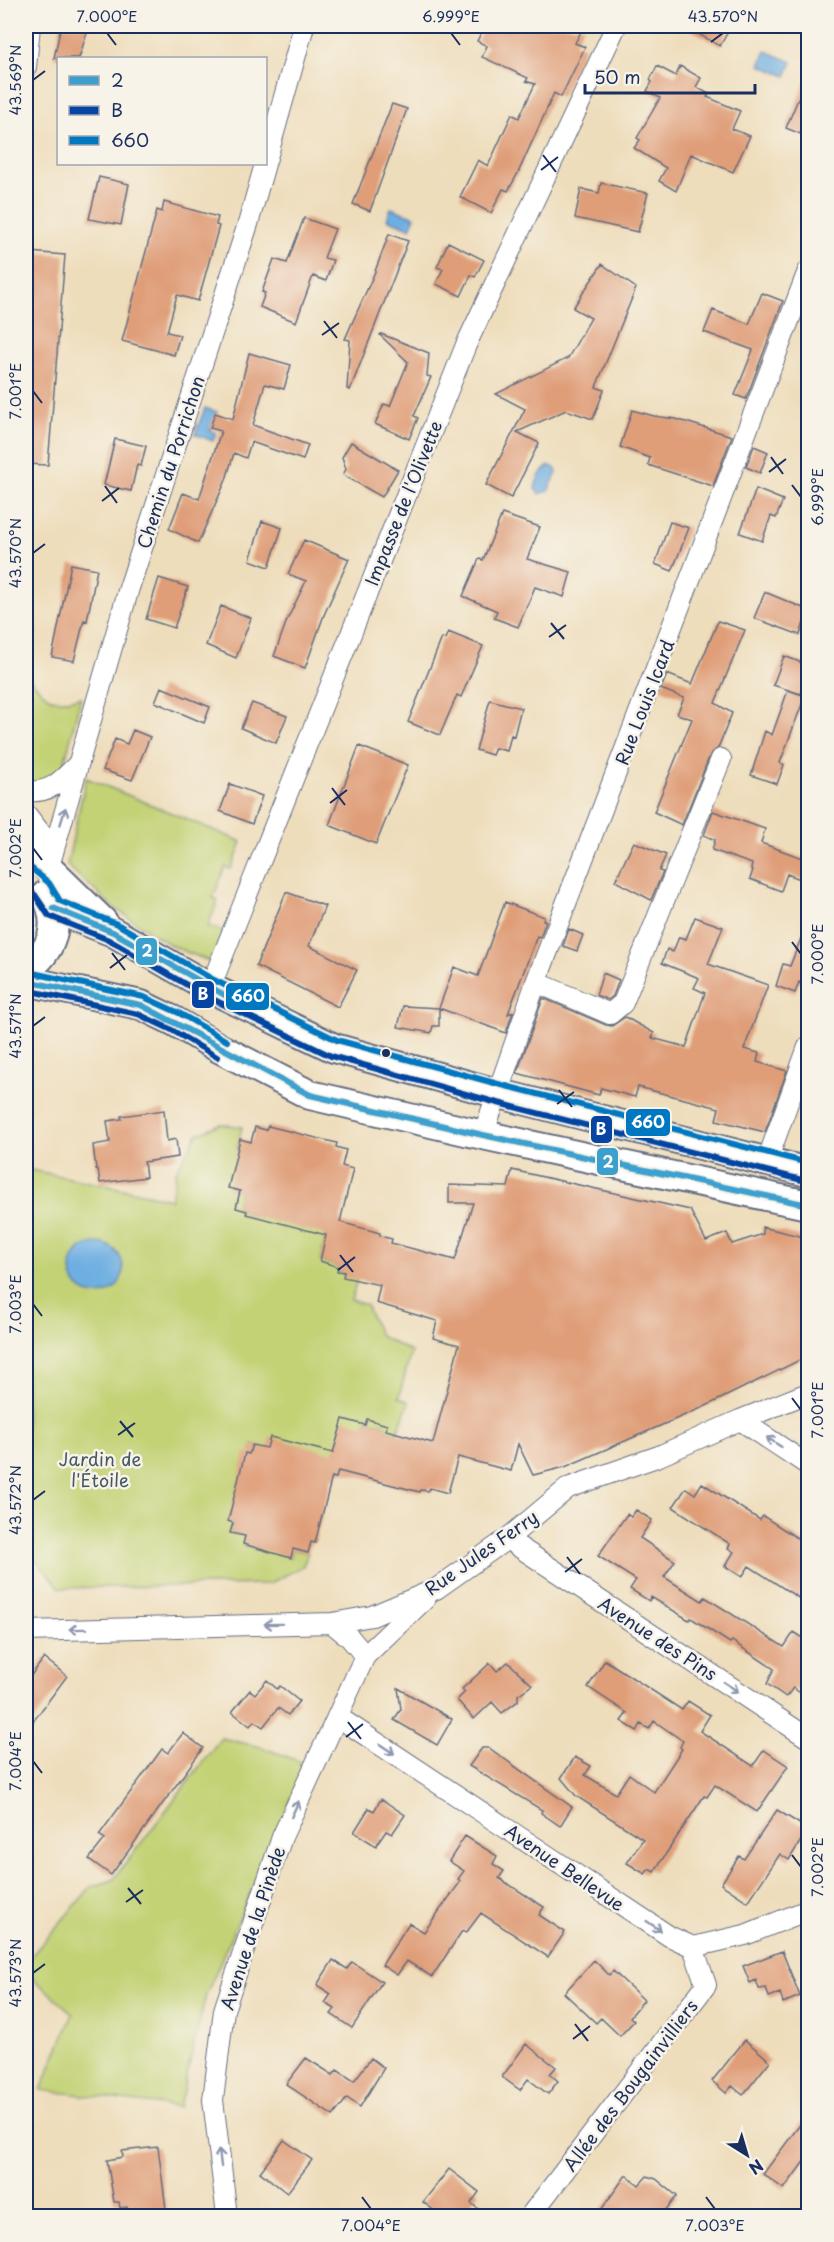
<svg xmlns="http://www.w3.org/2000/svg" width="834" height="2242" viewBox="0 0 834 2242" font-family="'Playpen Sans',sans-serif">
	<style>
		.green { fill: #c3d274; stroke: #6f8069; stroke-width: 1.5 }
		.water { fill: #6eafe2; stroke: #446fa0; stroke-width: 1.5 }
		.building { fill: #df9d78 }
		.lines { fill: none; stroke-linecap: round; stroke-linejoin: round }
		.street-casing { stroke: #656c7f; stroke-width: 22 }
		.secondary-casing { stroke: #656c7f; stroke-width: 32 }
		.street { stroke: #fff; stroke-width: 20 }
		.secondary { stroke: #fff; stroke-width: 28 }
		.bus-1-casing { stroke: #f7f3e8; stroke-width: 10 }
		.bus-2-casing { stroke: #f7f3e8; stroke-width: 10 }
		.bus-3-casing { stroke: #f7f3e8; stroke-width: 10 }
		.bus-1 { stroke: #3ca0cf; stroke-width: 6 }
		.bus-2 { stroke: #0645a2; stroke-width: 6 }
		.bus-3 { stroke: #0077c1; stroke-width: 6 }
		.oneway { stroke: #8d97ae }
		.ticks { fill: none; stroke: #1b2f5e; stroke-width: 2 }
		.bus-dot { fill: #1b2f5e; stroke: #f7f3e8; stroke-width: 2 }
		.labels { text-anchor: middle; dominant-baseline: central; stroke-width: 5; stroke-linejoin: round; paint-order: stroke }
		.street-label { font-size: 18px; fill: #1b2f5e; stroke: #f7f3e8 }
		.park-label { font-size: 18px; fill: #455864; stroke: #f7f3e8 }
		.line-badge { stroke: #f7f3e8; stroke-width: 2 }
		.badge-label { font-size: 16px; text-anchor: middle; font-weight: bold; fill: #fff }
		.neatline { fill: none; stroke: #1b2f5e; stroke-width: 2 }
		.ticks-label { font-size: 15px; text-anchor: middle; fill: #1b2f5e }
	</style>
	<rect width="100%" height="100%" fill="#f7f3e8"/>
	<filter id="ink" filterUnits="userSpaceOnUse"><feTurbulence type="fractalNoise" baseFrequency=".0167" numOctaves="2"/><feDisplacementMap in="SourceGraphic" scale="12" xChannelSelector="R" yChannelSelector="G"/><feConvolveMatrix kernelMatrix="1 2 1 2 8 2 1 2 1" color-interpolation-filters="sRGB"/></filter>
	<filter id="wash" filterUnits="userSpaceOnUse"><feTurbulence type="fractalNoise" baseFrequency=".008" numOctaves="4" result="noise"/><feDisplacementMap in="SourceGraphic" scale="24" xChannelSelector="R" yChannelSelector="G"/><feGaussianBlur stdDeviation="1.35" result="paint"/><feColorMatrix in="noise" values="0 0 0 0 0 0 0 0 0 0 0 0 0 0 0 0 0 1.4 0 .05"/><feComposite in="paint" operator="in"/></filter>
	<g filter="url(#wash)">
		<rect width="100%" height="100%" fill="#edb"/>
		<!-- green -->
		<path class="green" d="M26 630 35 631 28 677C49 699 50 705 81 697L63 768 47 786 26 788Z
			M86 778 242 842 231 869 225 867 213 898 218 900 208 926 225 932 218 951 209 961 172 946 114 908 67 865Z
			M220 1124 242 1127 237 1149 242 1151 229 1188 240 1191 236 1208 247 1211 246 1214 327 1231 320 1261 338 1267 337 1271 357 1279 351 1300 366 1305 380 1336 411 1352 399 1397 409 1402 397 1433 386 1430 387 1425 367 1419 365 1425 330 1465 253 1445 229 1521 233 1523 230 1533 245 1536 243 1546 255 1549 257 1544 291 1558 293 1549 308 1553 303 1566 269 1584 60 1588 26 1548V1169L171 1199 176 1171 197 1134Z
			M221 1738 261 1747 306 1764 206 1995 179 2107 41 2090 73 2014 26 1972V1962L91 1887 113 1880Z"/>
		<!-- water -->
		<path class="water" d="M766 51 792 62 786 76 760 65Z
			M391 208 415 217 410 228 387 219Z
			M205 408 217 412 210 431 216 433 213 441 195 434Z
			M550 466 555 468 557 473 548 491 540 494 535 489C537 479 541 470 550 466Z
			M71 1269a26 26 0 1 1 52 0a26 26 0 1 1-52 0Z"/>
		<g id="blocks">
			<!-- building -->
			<path class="building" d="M61 26H89L79 58H54Z
				M485 26H584L575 43 585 47 561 97 554 93 518 173 508 191 503 189 491 213 460 197 478 160 488 166 512 114 519 118 535 84 526 81 528 78 482 57 487 46 477 41Z
				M684 26H731L720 46Z
				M657 66 676 76 680 66 701 78 696 87 709 94 707 97 740 111 732 129 750 136 733 172 691 154 676 191 659 181 666 168 634 148 640 140 637 138 660 98 647 91 652 82 650 80Z
				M808 75V137L786 128Z
				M392 104 407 109 370 211 353 204Z
				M99 177 129 184 121 225 89 219Z
				M601 183 648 193 638 232 575 218 581 189 599 193Z
				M164 202 218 217 216 225 219 226 198 301 177 295 167 332 180 335 174 355 122 341 157 210 162 212Z
				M304 218 335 229 324 258 333 260 326 281 313 276 296 322 260 307 265 293 262 292 274 259 287 263Z
				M389 234 408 241 350 390 347 389 350 340 345 339 374 274Z
				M448 242 484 260 475 277 471 275 461 296 436 284 443 269 437 267Z
				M29 252 65 255 48 465 26 464V303Z
				M602 264 636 288 596 387 604 390 593 419 566 410 517 432 539 443 511 498 486 485 525 409 496 394 568 358 591 318 573 308Z
				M762 293 783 301 746 399 735 395 753 350 704 332 713 310 749 324Z
				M381 334 429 353 427 376 431 377 414 416 418 418 409 439 375 424 384 404 390 406 408 362 380 335Z
				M249 353 291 365 284 389 265 384 253 425 308 445 303 460 251 442 246 458 234 453 226 480 198 543 169 529 183 493 199 499 221 431 210 428 215 413 233 419Z
				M632 410 654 416 676 419 732 436 713 486 648 465 650 458 620 447Z
				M115 439 146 446 141 466 137 465 131 491 104 485Z
				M351 442 398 470 382 497 343 475 346 469 342 457Z
				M754 446 768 452 760 473 746 467Z
				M756 489 783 500 776 518 771 516 762 541 740 533Z
				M502 514 540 527 527 559 571 572 564 597 535 587 518 627 494 618 497 611 463 596 479 559 483 560Z
				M262 521 282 528 269 567 250 560Z
				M670 522 689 528 672 571 655 564Z
				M304 540 349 559 324 615 305 668 274 656 287 620 306 581 288 574Z
				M71 564 97 569 87 621 84 620 74 661 52 657Z
				M159 578 188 587 174 628 146 619Z
				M765 592 808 610 800 635 754 618Z
				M221 606 251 618 236 658 206 645Z
				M718 621 745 630 715 703 732 713 718 748 710 755 682 825 654 812 692 719 677 714 684 698 661 689 667 674 692 684Z
				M448 632 483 646 461 697 457 695 440 735 408 722 442 638 445 639Z
				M784 656 808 665V674L801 694 773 685Z
				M161 687 210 707 204 723 155 702Z
				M788 690 805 696 780 763 784 765 777 784 751 775 765 731 772 735Z
				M490 700 521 708 514 736 511 735 507 751 495 748 492 755 476 750Z
				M252 703 287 716 276 743 241 728Z
				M133 730 150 737 132 780 103 770 115 739 127 744Z
				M359 746 408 765 376 844 329 825Z
				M230 784 262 796 252 824 220 811Z
				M713 811 765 829 761 843 808 860V882L787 874 781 891 750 879 753 870 751 869 752 864 712 850 715 840 704 835Z
				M634 842 666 855 659 871 663 872 651 900 615 881Z
				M286 892 325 906 309 946 357 970 338 1007 256 966Z
				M505 902 544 917 543 920 546 921 540 937 537 936 508 1014 513 1012 506 1033 439 1008 454 967 478 976Z
				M695 917 723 927 708 964 768 985 744 1049 759 1053 757 1062 787 1071 765 1132 716 1120 719 1108 638 1087 635 1097 601 1088 599 1095 517 1073 543 998 606 1025 612 1026 625 1017 654 1033 652 1038 686 1047 705 993 694 988 699 978 662 963 667 949 673 952 679 937 686 939Z
				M807 923 808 986 799 982 795 993 776 986 783 964 790 966Z
				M569 929 583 935 577 951 563 946Z
				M603 973 619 980 613 996 608 1000 596 995Z
				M403 1006 439 1008V1026H433L431 1033 398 1027Z
				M164 1110 167 1141 176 1139 178 1157 144 1162 146 1177 100 1183 98 1170 96 1169 93 1145 110 1142 107 1121 122 1119 121 1116Z
				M268 1126 337 1143 336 1147 346 1150 342 1166 353 1169 340 1222 380 1233V1236L392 1239 391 1243 455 1260 473 1203H449V1185L508 1187 512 1170 690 1210 706 1241 727 1233 732 1244 763 1234 762 1227 808 1238V1356L706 1406 565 1467 533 1475 518 1444 511 1471 458 1457 448 1493 430 1488 428 1491 421 1490 420 1492 338 1471 336 1478 332 1477 315 1543 311 1542 308 1553 293 1549 291 1558 243 1544 245 1536 230 1533 233 1523 228 1521 245 1453 249 1454 252 1445 267 1448 270 1437 333 1453 343 1419 365 1425 367 1419 387 1425 386 1430 433 1443 459 1345 433 1338 437 1321 376 1303 380 1285 343 1277 344 1272 337 1271 338 1267 320 1261 326 1235 246 1214 247 1211 236 1208 240 1191 228 1188 240 1139 251 1142 255 1127 266 1130Z
				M702 1483 760 1520 763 1516 808 1545V1604L749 1566 742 1577 725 1566 734 1552 728 1548 730 1544 673 1507 686 1488 695 1494Z
				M636 1510 652 1520 640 1538 675 1561 664 1577 702 1601 705 1597 784 1647 794 1632 808 1641V1698L793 1688 786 1697 767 1684 774 1669 732 1641 730 1643 691 1618 689 1620 651 1597 649 1601 630 1589 636 1580 598 1556 627 1514 631 1517Z
				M44 1658 67 1676 26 1731V1682Z
				M605 1660 682 1710 688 1701 710 1715 700 1731 753 1766 764 1750 788 1766 757 1812 715 1785 707 1797 704 1796 654 1872 649 1869 645 1874 627 1863 643 1839 576 1796 561 1778 575 1757 591 1766 585 1775 616 1794 629 1774 654 1792 682 1749 680 1747 683 1741 654 1721 649 1729 641 1724 637 1731 621 1721 627 1713 588 1687Z
				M508 1662 532 1685 518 1695V1701L502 1713 492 1702 474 1719 457 1700 465 1692 462 1689 490 1663 497 1671Z
				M267 1680 277 1689 280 1686 299 1701 288 1715 278 1708 263 1727 254 1721 250 1726 232 1712 250 1690 255 1694Z
				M398 1688 452 1719 437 1745 394 1720 401 1709Z
				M183 1733 203 1748 111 1875 89 1859 105 1839 99 1835 162 1749 168 1753Z
				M482 1748H489L572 1807 560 1826 541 1813 542 1810 469 1766Z
				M381 1799 405 1815 392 1834 386 1831 376 1846 354 1832 369 1808 374 1811Z
				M777 1810 808 1829 789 1860 780 1854 748 1902 721 1884 739 1856 744 1859Z
				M465 1836 497 1856 493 1864 504 1871 499 1878 544 1907 539 1915 565 1932 548 1957 481 1913 466 1933 462 1931 432 1977 407 1961 397 1975 382 1965 409 1923 424 1932 461 1881 458 1879 464 1871 449 1861Z
				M782 1951 800 1996 783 2003 780 1993 769 1997 766 1988 759 1989 756 1980 750 1983 743 1966Z
				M333 1960 347 1969 352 1962 382 1982 352 2028 331 2014 335 2009 325 2003 331 1994 317 1985Z
				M594 1960 609 1975 613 1971 644 2000 630 2017 634 2021 620 2036 601 2018 596 2023 564 1993Z
				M745 2040 770 2061 743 2095 732 2086 726 2093 712 2081Z
				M526 2044 556 2067 550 2074 558 2081 548 2094 528 2079 520 2090 502 2077Z
				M306 2058 333 2075 337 2070 354 2081 371 2058 384 2068 360 2107 347 2098 333 2116 286 2084Z
				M808 2114V2156L784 2189 763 2174Z
				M284 2140 312 2160 287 2193 260 2172Z
				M158 2147 166 2209 128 2215 127 2207 120 2208 119 2202H114L107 2160 123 2157 122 2151Z
				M449 2169 479 2192 471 2203 488 2217H443L423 2202Z
				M626 2175 639 2185 647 2176 656 2179 677 2196 660 2217H596Z"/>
		</g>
	</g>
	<g filter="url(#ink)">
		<use href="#blocks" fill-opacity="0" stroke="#656c7f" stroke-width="1.5"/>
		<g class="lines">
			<defs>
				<path id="street" d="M26 67 30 26
					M266 161 304 26
					M26 791C51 794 62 780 78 764
					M26 814 53 849
					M48 870 129 588 248 224 265 164
					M536 982 610 1014 623 1003 721 759
					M210 988 466 345 616 26
					M483 1135 536 982 808 271
					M767 1161 808 1047
					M740 1420 808 1465
					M507 1539 808 1738
					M26 1631 332 1623 372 1616 436 1589 507 1539 568 1488 659 1456 740 1420 808 1393
					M365 1656 426 1598
					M338 1717 669 1936 693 1947 745 1935 808 1910
					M227 2216 213 2100 224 2010 282 1837 365 1656 350 1638 332 1623
					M530 2216 706 1985 693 1947"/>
				<path id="secondary" d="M26 847 103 922
					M53 908 113 932 210 988 334 1048 496 1093 808 1172
					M26 970C52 951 62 926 46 895
					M26 981 141 1005 174 1021 219 1048 310 1095 483 1135 808 1205"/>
			</defs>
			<!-- street casing -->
			<use href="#street" class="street-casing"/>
			<!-- secondary casing -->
			<use href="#secondary" class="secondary-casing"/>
			<!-- street -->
			<use href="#street" class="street"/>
			<!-- secondary -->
			<use href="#secondary" class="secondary"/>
			<defs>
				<path id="bus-1" d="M53 908 113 932 237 1002
					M26 981 141 1005 310 1095 483 1135 808 1205"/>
				<path id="bus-2" d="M26 886 35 895 49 916 109 940 206 996 331 1056 494 1102 806 1181
					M26 990 138 1014 170 1029 217 1057"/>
				<path id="bus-3" d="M31 868 49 883 60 901 117 924 214 980 337 1040 498 1084 808 1163
					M28 972 144 997 179 1013 227 1041"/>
			</defs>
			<!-- bus-1 casing -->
			<use href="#bus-1" class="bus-1-casing"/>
			<!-- bus-2 casing -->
			<use href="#bus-2" class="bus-2-casing"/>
			<!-- bus-3 casing -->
			<use href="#bus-3" class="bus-3-casing"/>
			<!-- bus-1 -->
			<use href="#bus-1" class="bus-1"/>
			<!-- bus-2 -->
			<use href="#bus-2" class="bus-2"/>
			<!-- bus-3 -->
			<use href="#bus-3" class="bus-3"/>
		</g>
		<!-- one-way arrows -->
		<defs><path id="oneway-shaft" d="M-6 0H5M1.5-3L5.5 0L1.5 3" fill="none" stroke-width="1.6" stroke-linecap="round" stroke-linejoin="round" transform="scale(1.5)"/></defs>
		<g class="oneway">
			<use href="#oneway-shaft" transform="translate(63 816) rotate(-73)"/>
			<use href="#oneway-shaft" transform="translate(774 1442) rotate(-147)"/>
			<use href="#oneway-shaft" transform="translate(273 1624) rotate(179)"/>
			<use href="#oneway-shaft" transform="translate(78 1629) rotate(179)"/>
			<use href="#oneway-shaft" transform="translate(731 1687) rotate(33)"/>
			<use href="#oneway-shaft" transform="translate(387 1749) rotate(34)"/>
			<use href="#oneway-shaft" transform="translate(295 1809) rotate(-65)"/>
			<use href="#oneway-shaft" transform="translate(654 1926) rotate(34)"/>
			<use href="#oneway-shaft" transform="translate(220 2158) rotate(-97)"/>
		</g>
	</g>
	<!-- ticks -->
	<path class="ticks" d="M107 33 116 45M451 33 460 45M711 42 723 33M33 80 45 71M543 155 556 172M541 170 558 157M324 321 337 338M322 335 339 323M33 391 42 403M771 457 783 474M769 472 786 459M792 485 801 497M105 486 117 503M102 501 119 488M33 553 45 544M551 623 564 639M549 637 566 625M332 788 345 805M330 803 347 790M33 848 42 860M792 942 801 954M112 953 125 970M110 968 127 955M33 1026 45 1017M559 1090 572 1107M557 1104 574 1092M340 1255 353 1272M338 1270 355 1257M33 1304 42 1316M792 1398 801 1410M120 1421 133 1437M118 1435 135 1423M33 1500 45 1491M567 1557 580 1574M565 1572 582 1559M348 1722 361 1739M346 1737 363 1724M33 1761 42 1773M792 1855 801 1867M128 1888 141 1904M126 1902 143 1890M33 1973 45 1964M575 2024 588 2041M573 2039 590 2026M362 2197 371 2209M706 2197 715 2209"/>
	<!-- markers -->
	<circle class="bus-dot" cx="386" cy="1053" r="5"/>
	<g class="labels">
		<!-- street labels -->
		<g class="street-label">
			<text transform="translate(170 462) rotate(-72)">Chemin du Porrichon</text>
			<text transform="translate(403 503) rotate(-68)">Impasse de l'Olivette</text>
			<text transform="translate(644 702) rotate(-69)">Rue Louis Icard</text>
			<text transform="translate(481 1552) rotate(-35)">Rue Jules Ferry</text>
			<text transform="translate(658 1638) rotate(33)">Avenue des Pins</text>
			<text transform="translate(565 1867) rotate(34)">Avenue Bellevue</text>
			<text transform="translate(252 1928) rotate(-72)">Avenue de la Pinède</text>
			<text transform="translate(630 2085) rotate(-53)">Allée des Bougainvilliers</text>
		</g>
		<!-- park labels -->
		<g class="park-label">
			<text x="100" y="1458">Jardin de<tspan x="100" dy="21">l'Étoile</tspan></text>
		</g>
	</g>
	<g class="line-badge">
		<rect x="135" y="937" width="23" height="29" rx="6" fill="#3ca0cf"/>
		<rect x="191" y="980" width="24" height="29" rx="6" fill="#0645a2"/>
		<rect x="225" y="982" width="45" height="29" rx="6" fill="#0077c1"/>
		<rect x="625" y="1108" width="46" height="29" rx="6" fill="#0077c1"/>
		<rect x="590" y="1115" width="23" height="29" rx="6" fill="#0645a2"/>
		<rect x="596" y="1147" width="23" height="29" rx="6" fill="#3ca0cf"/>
	</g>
	<g class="badge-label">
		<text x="147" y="957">2</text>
		<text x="203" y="1000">B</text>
		<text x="248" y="1002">660</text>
		<text x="648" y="1128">660</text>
		<text x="601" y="1135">B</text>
		<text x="608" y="1168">2</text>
	</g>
	<!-- margin -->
	<rect width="834" height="2242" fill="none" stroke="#f7f3e8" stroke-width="66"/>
	<!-- legend -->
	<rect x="57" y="57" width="210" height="108" fill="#f7f3e8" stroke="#9fa5b1" stroke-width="1.5"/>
	<rect x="69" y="76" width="30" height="9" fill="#3ca0cf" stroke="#9fa5b1" stroke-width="1.5"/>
	<text x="111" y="87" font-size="18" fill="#1b2f5e">2</text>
	<rect x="69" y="106" width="30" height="9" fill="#0645a2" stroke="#9fa5b1" stroke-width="1.5"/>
	<text x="111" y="117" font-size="18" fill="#1b2f5e">B</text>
	<rect x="69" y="136" width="30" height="9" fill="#0077c1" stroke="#9fa5b1" stroke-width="1.5"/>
	<text x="111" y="147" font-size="18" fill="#1b2f5e">660</text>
	<!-- north arrow -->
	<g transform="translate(747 2155) rotate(143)" stroke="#f7f3e8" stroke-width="4.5" paint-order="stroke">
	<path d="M0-4.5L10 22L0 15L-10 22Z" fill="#1b2f5e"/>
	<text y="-9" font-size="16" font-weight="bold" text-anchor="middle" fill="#1b2f5e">N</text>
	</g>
	<!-- scale -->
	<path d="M585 84v9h170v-9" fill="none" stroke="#1b2f5e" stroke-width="3"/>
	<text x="594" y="84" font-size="18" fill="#1b2f5e" stroke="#f7f3e8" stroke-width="4.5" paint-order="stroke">50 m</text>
	<rect x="33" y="33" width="768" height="2176" class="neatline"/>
	<g class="ticks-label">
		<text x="107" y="22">7.000°E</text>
		<text x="451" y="22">6.999°E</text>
		<text x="723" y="22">43.570°N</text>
		<text transform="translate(16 80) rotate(-90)" y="5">43.569°N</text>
		<text transform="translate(16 391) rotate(-90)" y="5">7.001°E</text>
		<text transform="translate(818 497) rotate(-90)" y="5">6.999°E</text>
		<text transform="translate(16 553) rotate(-90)" y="5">43.570°N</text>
		<text transform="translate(16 848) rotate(-90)" y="5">7.002°E</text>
		<text transform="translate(818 954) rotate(-90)" y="5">7.000°E</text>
		<text transform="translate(16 1026) rotate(-90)" y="5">43.571°N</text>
		<text transform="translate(16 1304) rotate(-90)" y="5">7.003°E</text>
		<text transform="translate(818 1410) rotate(-90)" y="5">7.001°E</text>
		<text transform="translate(16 1500) rotate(-90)" y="5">43.572°N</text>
		<text transform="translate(16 1761) rotate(-90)" y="5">7.004°E</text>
		<text transform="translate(818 1867) rotate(-90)" y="5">7.002°E</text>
		<text transform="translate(16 1973) rotate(-90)" y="5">43.573°N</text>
		<text x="371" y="2231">7.004°E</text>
		<text x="715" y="2231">7.003°E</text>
	</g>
</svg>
